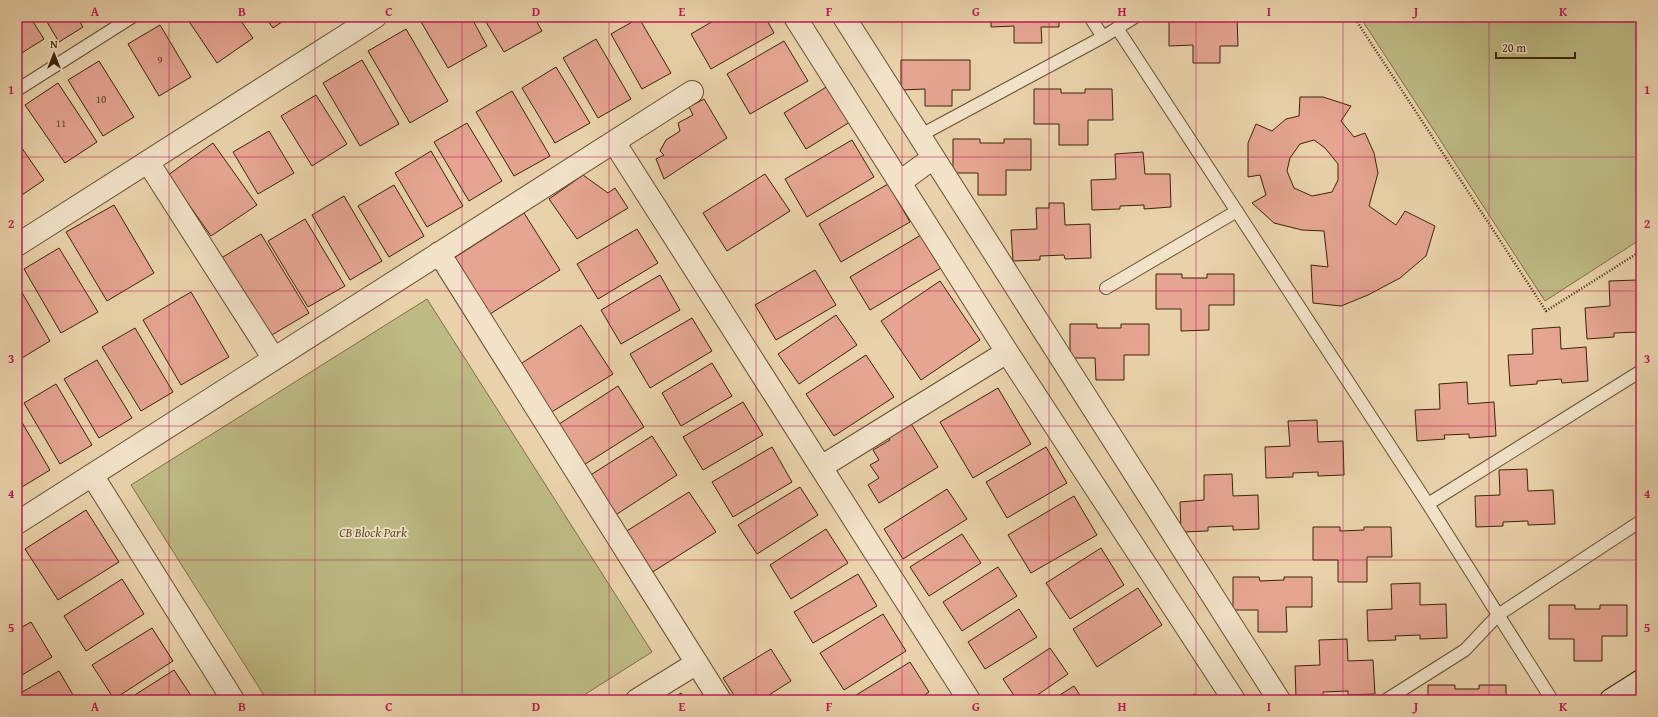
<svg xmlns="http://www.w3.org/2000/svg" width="1658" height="717" viewBox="0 0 1658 717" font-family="'Gentium Book Plus',serif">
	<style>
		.green { fill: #bdba84; stroke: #7d6f46 }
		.building { fill: #e5a592; stroke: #3d2407; fill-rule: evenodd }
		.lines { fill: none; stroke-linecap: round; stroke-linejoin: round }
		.lane-casing { stroke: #685030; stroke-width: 14 }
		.street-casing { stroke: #685030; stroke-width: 24 }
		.secondary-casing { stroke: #3d2407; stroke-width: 24 }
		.path { stroke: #3d2407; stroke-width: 2.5; stroke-dasharray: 1 2; stroke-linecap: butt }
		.lane { stroke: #f1e2c8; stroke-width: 12 }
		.street { stroke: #f1e2c8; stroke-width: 22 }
		.secondary { stroke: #f1e2c8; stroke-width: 22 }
		.grid { fill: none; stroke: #c2185b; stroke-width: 1; stroke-opacity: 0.55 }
		.labels { text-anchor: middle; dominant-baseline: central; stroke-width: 3.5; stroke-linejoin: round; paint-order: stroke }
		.number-label { font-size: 11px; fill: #67442a }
		.park-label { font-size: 13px; font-style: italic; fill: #5d4a26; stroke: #f1e2c8 }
		.neatline { fill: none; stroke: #c2185b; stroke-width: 1.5 }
		.grid-label { font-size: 13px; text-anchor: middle; font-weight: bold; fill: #c2185b }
	</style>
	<rect width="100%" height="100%" fill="#e9d2aa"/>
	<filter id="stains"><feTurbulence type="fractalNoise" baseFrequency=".005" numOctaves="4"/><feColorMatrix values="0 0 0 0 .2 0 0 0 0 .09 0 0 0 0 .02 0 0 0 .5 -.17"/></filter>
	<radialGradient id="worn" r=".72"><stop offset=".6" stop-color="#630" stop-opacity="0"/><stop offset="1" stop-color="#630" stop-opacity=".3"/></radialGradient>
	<!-- green -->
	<path class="green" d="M1360 17H1641V239L1545 301Z
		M427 299 652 652 576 700H267L131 485Z"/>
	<!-- building -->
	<path class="building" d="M17 17H30L44 39 17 56Z
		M44 17H77L83 27 59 42Z
		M186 17H238L253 38 217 63Z
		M265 17H289L273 28Z
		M426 17H471L487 46 448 68 420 20Z
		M483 17H534L542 31 504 52Z
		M720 17H765L774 33 711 69 691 34Z
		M991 17H1059V27H1041L1042 43H1014V26L991 27Z
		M1169 17H1237L1238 46H1220V63H1193V45L1169 46Z
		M639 18 671 73 642 89 611 34Z
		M160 25 191 77 159 96 128 44Z
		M406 29 448 101 410 123 368 51Z
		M596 39 631 99 598 118 563 58Z
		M784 41 808 81 750 114 727 74Z
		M362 60 399 124 360 146 323 83Z
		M901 60H970V90H952V106H925V89L901 90Z
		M99 61 134 117 103 136 68 80Z
		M556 67 590 123 555 143 522 88Z
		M58 83 97 142 65 163 25 105Z
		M828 86 850 122 806 149 784 113Z
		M1034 89H1061V93H1085V89H1112L1113 120H1088V145H1059V124H1034Z
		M512 91 550 156 514 176 476 112Z
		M316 95 347 144 312 166 281 116Z
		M1300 97H1323L1351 106 1341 121 1354 137 1365 133 1374 153 1378 173 1369 206 1396 225 1405 211 1435 226 1426 256 1400 278 1368 295 1341 306 1313 303 1311 265 1328 267 1324 231 1302 230 1274 223 1252 203 1266 195 1260 175 1248 177V143L1256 124 1272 131 1286 119 1299 116ZM1314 140 1325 148 1338 164V180L1332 192 1312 196 1294 188 1287 171 1290 158 1300 144Z
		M704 99 727 138 664 179 656 159 664 155 660 151 666 140 680 131 678 123 693 115 689 107Z
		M467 123 502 181 469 201 434 142Z
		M269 131 294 173 258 194 233 152Z
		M953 139H980V143H1004V139H1031V170H1006V195H978V173H953Z
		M852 140 874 177 807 217 785 179Z
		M17 141 44 180 19 197 17 195Z
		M213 143 257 205 211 236 168 175Z
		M431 151 463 206 427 227 395 173Z
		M1143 152 1145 174H1170L1171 207 1144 209V205L1120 206V209L1092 210 1091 180 1116 179 1115 154Z
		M765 174 790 211 727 251 703 213Z
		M583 175 608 193 615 188 628 208 577 239 549 199Z
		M888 184 910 222 841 262 819 224Z
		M394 185 424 236 389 257 358 206Z
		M344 196 382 261 350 280 312 215Z
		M1049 203H1064L1065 225 1090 224 1091 258 1065 259 1064 255 1040 256V260L1013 261 1011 230 1037 229 1036 208H1049Z
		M114 205 154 273 107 301 66 232Z
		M524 213 560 270 490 314 454 258Z
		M305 219 345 286 308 307 268 241Z
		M637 229 658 263 598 299 577 264Z
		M261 234 309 313 265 339 218 260Z
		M921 235 941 268 870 310 850 277Z
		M59 248 98 312 61 333 24 269Z
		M815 270 836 305 776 340 755 305Z
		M1156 274H1182V278H1207V274H1234V305H1209V330L1181 331V309H1156Z
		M660 275 680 310 621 344 601 310Z
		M1637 280 1638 302 1641 301V336H1639L1638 332 1614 333V337L1587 339 1585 308 1610 306 1609 281Z
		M940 281 980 340 921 380 881 321Z
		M17 284 50 341 17 361Z
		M191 292 229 357 181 385 143 320Z
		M836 315 857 345 799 384 778 354Z
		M692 318 712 351 650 388 630 354Z
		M1070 324H1097V328H1121V324H1149V355H1124V380H1096L1095 358H1070Z
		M581 325 613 374 550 413 519 365Z
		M1560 327 1561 349 1586 347 1588 381 1562 383 1561 379 1537 381V384L1510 386 1508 355 1533 354 1532 329Z
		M135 328 173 392 141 411 102 347Z
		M866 355 894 397 834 436 806 394Z
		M97 360 132 418 99 438 64 379Z
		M712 363 732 396 681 426 662 393Z
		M1467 382 1468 404 1494 402 1496 436 1469 438V434L1444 435 1445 439 1417 441 1415 410 1440 409 1439 384Z
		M56 384 92 445 60 464 24 403Z
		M618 386 644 427 579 468 553 428Z
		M998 388 1031 444 973 478 940 422Z
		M743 402 763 435 703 470 683 437Z
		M17 414 50 470 17 490Z
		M1317 420 1318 442 1343 441 1344 475 1318 476V472L1293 473V477L1266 478 1265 447 1290 446 1288 421Z
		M910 422 938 467 879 503 868 485 879 478 870 465 879 460 873 450 890 440 888 436Z
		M652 436 677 475 614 516 589 476Z
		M772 447 792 482 733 517 712 482Z
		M1046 447 1067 483 1007 518 986 482Z
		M1527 469 1528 491 1553 490 1555 524 1528 525V521L1503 522V526L1476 527 1475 496 1500 495 1499 470Z
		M1232 474 1233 496 1258 495 1259 529 1233 530V526L1208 527V531L1181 532 1180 502 1204 500V475Z
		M800 487 818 515 757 554 738 525Z
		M947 489 967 519 903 559 884 529Z
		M689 492 716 532 651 573 625 532Z
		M1074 496 1097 535 1031 573 1008 535Z
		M86 510 119 562 58 600 25 549Z
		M1313 527H1340V531L1364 530V527H1391L1392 557H1367V582H1338V560H1313Z
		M826 529 848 563 791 599 770 565Z
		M962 534 981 563 929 596 910 567Z
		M1101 548 1124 585 1070 619 1046 583Z
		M998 567 1017 596 962 631 943 602Z
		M858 574 877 606 813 643 794 612Z
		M1233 577H1259L1260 581 1284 580V577H1312V607H1286L1287 632H1258V610H1233Z
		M122 579 144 614 86 651 64 616Z
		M1420 583V605L1446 604 1447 638 1420 639V635L1395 636 1396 640 1368 641 1367 610 1392 609 1391 584Z
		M1138 588 1162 625 1097 667 1073 629Z
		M1549 605H1575V609H1600V605H1627V636H1602V661H1574V639H1549Z
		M1019 609 1037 637 985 669 968 642Z
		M883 614 906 651 844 690 820 653Z
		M31 622 52 657 17 678V630Z
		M152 628 173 661 114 699 92 665Z
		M1347 639 1348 661 1373 660 1375 694 1348 695V691L1323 692V696L1296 697 1295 666 1320 665 1319 640Z
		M1050 648 1068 674 1030 700H1017L1003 679Z
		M771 649 791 681 761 700H737L723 678Z
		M910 662 929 692 917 700H855L853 697Z
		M174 670 194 700H127Z
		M59 671 76 700H17V695Z
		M1428 685H1455V689H1479V685H1506V700H1428Z
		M1074 686 1083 700H1052Z
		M681 693 686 700H670Z
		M1195 694 1199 700H1185Z"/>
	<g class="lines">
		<defs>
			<path id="lane" d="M1090 17 1103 37
				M1117 28 1428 504 1552 700
				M17 90 132 17
				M919 136 1103 37 1135 17
				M1106 288 1237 211
				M1428 504 1641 371
				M1386 700 1465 650 1498 615 1641 521"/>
			<path id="street" d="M795 17 1007 352 1234 700
				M844 17 1279 700
				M614 142 969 700
				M148 162 274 359
				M900 182 933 158
				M17 245 375 17
				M439 253 720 700
				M821 467 1007 352
				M92 475 233 700
				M17 523 692 92
				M637 700 697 663"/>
			<path id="secondary" d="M1611 700 1641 681"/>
		</defs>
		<!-- lane casing -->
		<use href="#lane" class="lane-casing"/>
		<!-- street casing -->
		<use href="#street" class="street-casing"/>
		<!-- secondary casing -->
		<use href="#secondary" class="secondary-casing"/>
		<!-- path -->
		<path class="path" d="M1354 17 1546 311 1641 251"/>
		<!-- lane -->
		<use href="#lane" class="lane"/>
		<!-- street -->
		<use href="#street" class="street"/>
		<!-- secondary -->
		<use href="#secondary" class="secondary"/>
	</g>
	<!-- grid -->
	<path class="grid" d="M169 17V700M315 17V700M462 17V700M609 17V700M756 17V700M902 17V700M1049 17V700M1196 17V700M1343 17V700M1489 17V700M17 157H1641M17 291H1641M17 426H1641M17 560H1641"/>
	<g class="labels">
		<!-- number labels -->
		<g class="number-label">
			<text x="160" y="60">9</text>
			<text x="101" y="99">10</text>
			<text x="61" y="123">11</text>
		</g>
		<!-- park labels -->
		<g class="park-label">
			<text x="373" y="532">CB Block Park</text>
		</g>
	</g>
	<!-- margin -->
	<rect width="1658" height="717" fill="none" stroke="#e9d2aa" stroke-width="44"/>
	<!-- north arrow -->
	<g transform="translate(54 54)" stroke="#f1e2c8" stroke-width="3" paint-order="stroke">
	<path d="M0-3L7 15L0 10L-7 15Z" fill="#3d2407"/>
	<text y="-6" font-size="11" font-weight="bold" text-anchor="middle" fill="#3d2407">N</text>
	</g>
	<!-- scale -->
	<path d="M1496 52v6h79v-6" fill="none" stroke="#3d2407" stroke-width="2"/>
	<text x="1502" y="52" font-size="12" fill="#3d2407" stroke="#f1e2c8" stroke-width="3" paint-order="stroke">20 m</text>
	<rect x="22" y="22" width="1614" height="673" class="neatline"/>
	<g class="grid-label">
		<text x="95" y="16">A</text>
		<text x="242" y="16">B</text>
		<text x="389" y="16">C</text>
		<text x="536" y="16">D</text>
		<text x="682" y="16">E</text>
		<text x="829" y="16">F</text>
		<text x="976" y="16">G</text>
		<text x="1122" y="16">H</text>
		<text x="1269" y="16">I</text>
		<text x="1416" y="16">J</text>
		<text x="1563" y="16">K</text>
		<text x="11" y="94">1</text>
		<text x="1647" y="94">1</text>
		<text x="11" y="228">2</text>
		<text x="1647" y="228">2</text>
		<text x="11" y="363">3</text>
		<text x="1647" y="363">3</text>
		<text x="11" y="498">4</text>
		<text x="1647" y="498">4</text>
		<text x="11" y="632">5</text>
		<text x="1647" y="632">5</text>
		<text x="95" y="711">A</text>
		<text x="242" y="711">B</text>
		<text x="389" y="711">C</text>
		<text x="536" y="711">D</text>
		<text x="682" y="711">E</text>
		<text x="829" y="711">F</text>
		<text x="976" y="711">G</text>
		<text x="1122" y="711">H</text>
		<text x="1269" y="711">I</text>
		<text x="1416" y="711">J</text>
		<text x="1563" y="711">K</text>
	</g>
	<rect width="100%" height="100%" filter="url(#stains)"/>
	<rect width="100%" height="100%" fill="url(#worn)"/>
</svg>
